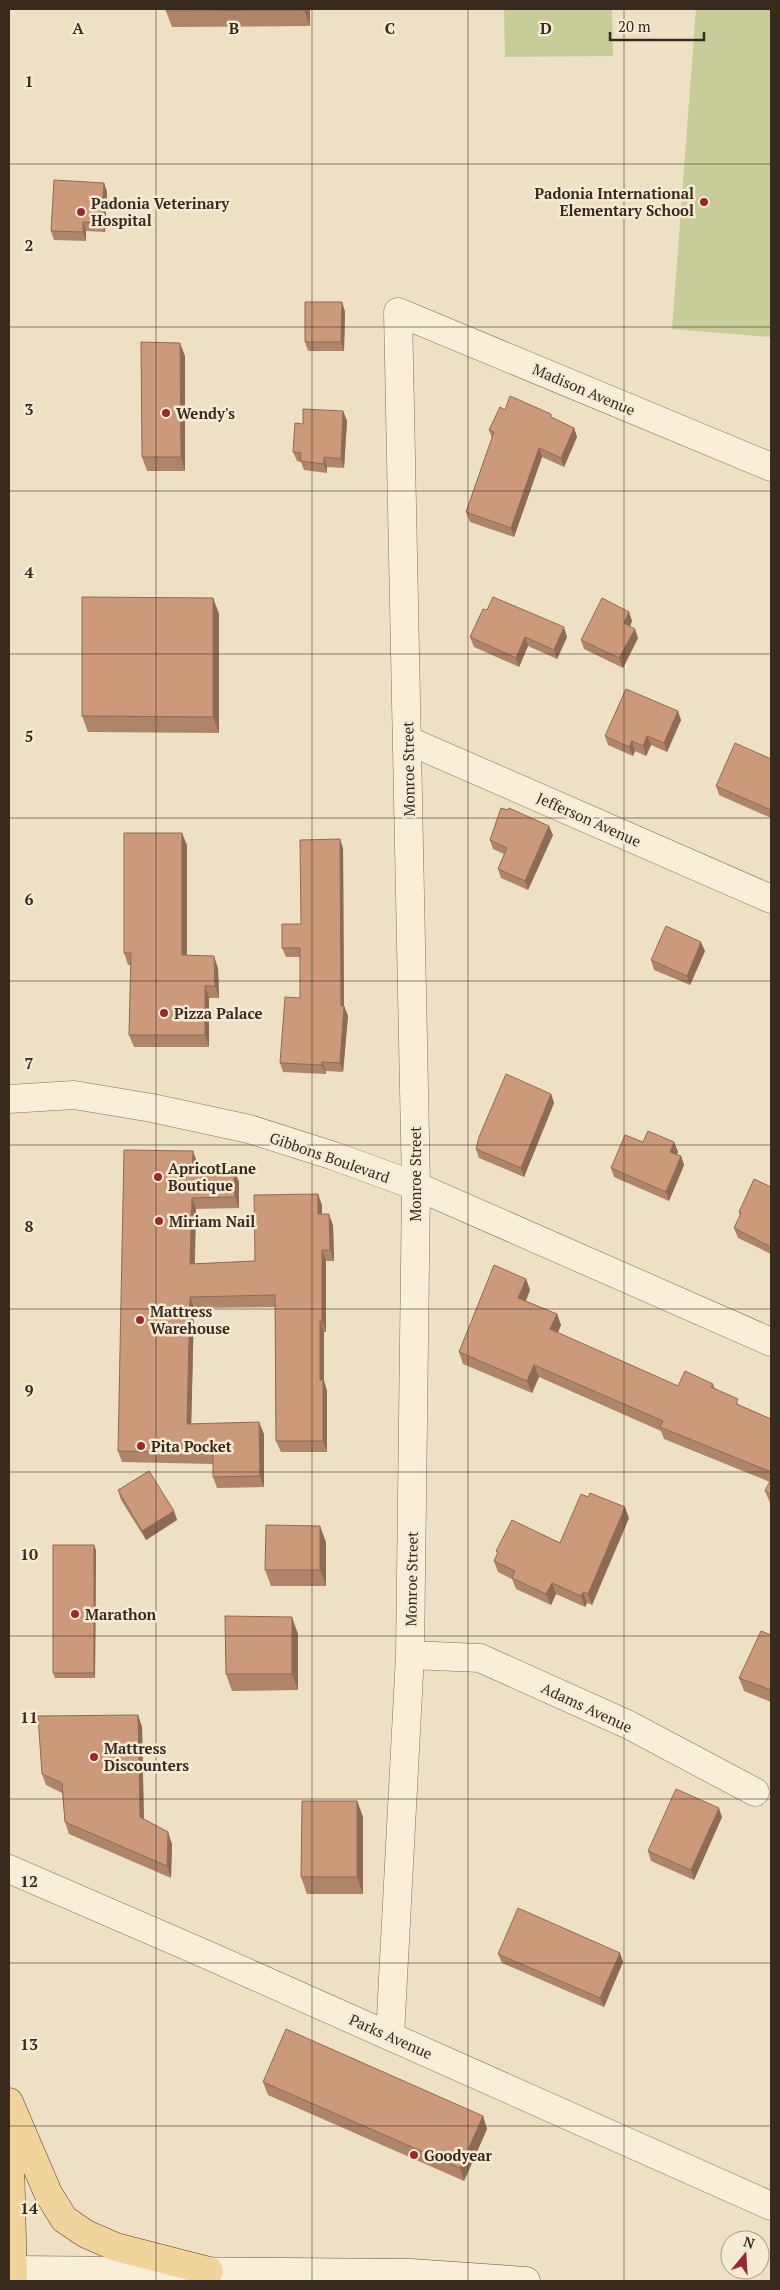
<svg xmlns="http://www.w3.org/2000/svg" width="780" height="2290" viewBox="0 0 780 2290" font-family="'PT Serif',serif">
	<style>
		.pitch { fill: #c8cc98 }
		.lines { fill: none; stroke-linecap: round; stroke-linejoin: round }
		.street-casing { stroke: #89715a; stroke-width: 29 }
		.secondary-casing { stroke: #6b523d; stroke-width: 29 }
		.primary-casing { stroke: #57402e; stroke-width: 29 }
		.street { stroke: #f9eed7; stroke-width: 28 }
		.secondary { stroke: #f9eed7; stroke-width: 28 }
		.primary { stroke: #f1d39c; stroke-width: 28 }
		.wall { fill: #af8469 }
		.shaded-wall { fill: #8f6b55 }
		.building { fill: #cc997a; stroke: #8f6b55 }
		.grid { fill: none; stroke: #392a1e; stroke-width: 1; stroke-opacity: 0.55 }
		.poi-dot { fill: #982a2f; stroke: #f6ead4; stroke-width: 2 }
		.labels { text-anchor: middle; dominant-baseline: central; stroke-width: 5; stroke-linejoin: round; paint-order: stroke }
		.poi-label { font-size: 15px; font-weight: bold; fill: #392a1e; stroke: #f6ead4; text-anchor: start }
		.street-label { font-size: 15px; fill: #392a1e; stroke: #f6ead4 }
		.grid-label { font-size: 16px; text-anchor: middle; font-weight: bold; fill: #392a1e; stroke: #f6ead4; stroke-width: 5; stroke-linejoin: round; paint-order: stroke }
	</style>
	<rect width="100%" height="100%" fill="#eee0c4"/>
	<!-- pitch -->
	<path class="pitch" d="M504 9H612L613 56 505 57Z
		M696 9H771V337L672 329Z"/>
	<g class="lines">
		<defs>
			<path id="street" d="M407 740 771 899
				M9 1099 74 1095 152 1108 249 1129 334 1156 416 1186 771 1342
				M410 1655 480 1658 629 1725 755 1792
				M9 1869 212 1957 771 2206
				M390 2036 410 1655 416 1186 398 312 771 467"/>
			<path id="secondary" d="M13 2270 411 2273 526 2281"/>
			<path id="primary" d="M9 2102 48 2193 64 2219 86 2234 116 2247 209 2271
				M9 2118 13 2281"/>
		</defs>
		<!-- street casing -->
		<use href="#street" class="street-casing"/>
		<!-- secondary casing -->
		<use href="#secondary" class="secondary-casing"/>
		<!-- primary casing -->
		<use href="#primary" class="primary-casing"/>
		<!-- street -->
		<use href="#street" class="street"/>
		<!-- secondary -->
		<use href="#secondary" class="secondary"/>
		<!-- primary -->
		<use href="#primary" class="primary"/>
	</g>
	<!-- wall -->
	<path class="wall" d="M166 9H310V26L172 27 166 11Z
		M104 183 107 192 105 232 86 231V241L54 240 51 231Z
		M342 302 345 312 344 351H308L305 342Z
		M185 356V471H147L142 457Z
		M505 410 553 418 574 428 577 437 564 467 542 457 514 537 470 522 466 512 492 438 489 430Z
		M343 411 347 421 344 468 327 467V473L304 470 301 462 297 461 293 452 303 424Z
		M213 598 219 614V733L88 732 82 716Z
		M487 610 567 637 557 659 528 646 519 667 474 647 470 637Z
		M629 612 632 621 630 626 638 638 623 668 584 649 581 640Z
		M681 720 667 752 651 745 646 756 635 751 633 756 608 745 605 736Z
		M771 759V818L719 795 716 786Z
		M553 835 528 890 501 878 498 869 504 854 493 849 490 840Z
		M187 845V955L218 968 219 998H209V1047H134L129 1035 131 965H128L124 953Z
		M343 848 344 1006 348 1016 343 1072 326 1071V1074L283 1072 280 1063 300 998V957H286L282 948 301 924Z
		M705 951 690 985 654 970 651 960Z
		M551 1094 554 1103 524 1177 479 1158 476 1149Z
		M643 1142H674L678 1152 676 1154 681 1156 684 1165 669 1201 614 1177 611 1168Z
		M197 1162 196 1172 234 1170 239 1182V1208L196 1209 195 1264 255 1261 322 1205V1214L333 1225 334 1261H326V1332H324V1381L327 1391V1452H281L276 1441 275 1307 194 1308 191 1424 264 1434V1487L217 1488 213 1477V1464L122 1462 118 1451Z
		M771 1187V1254L738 1238 734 1228 740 1216 739 1212Z
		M526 1279 530 1290 526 1301 557 1314 561 1325 558 1333 678 1386 713 1384 715 1389 740 1405 771 1419V1504L770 1503 765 1491 770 1482 664 1439 661 1431 539 1377 532 1393 463 1364 459 1352Z
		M118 1490 174 1511 177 1520 146 1540 121 1500Z
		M629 1518 592 1605 587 1603 585 1607 556 1594 551 1605 516 1589 512 1579 498 1572 494 1561 498 1554 496 1551 560 1543Z
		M326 1542V1586H271L265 1570Z
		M96 1550 95 1678H55L53 1673Z
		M298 1634V1690L232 1691 226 1674Z
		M771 1635V1702L744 1691 739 1678Z
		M138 1715 142 1727 144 1819 172 1844 171 1878 69 1834 65 1822 62 1793 46 1785 42 1774Z
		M357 1801 363 1817V1894H307L301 1877Z
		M722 1817 694 1880 651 1861 648 1851Z
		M620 1953 623 1962 604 2007 502 1963 498 1954Z
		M263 2082 483 2116 487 2129 464 2181 268 2095Z"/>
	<!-- shaded-wall -->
	<path class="shaded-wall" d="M304 9H310V26L304 10Z
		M104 183 107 192 105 232 101 223Z
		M83 222 86 231V241L83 232Z
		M342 302 345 312 344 351 341 342Z
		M180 343 185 356V471L181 457Z
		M343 411 347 421 344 468 341 459Z
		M574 428 577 437 564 467 561 458Z
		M539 448 542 457 514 537 511 528Z
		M324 457 327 467V473L324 464Z
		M213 598 219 614V733L213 717Z
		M629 612 632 621 627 633 624 623Z
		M564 627 567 637 557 659 554 650Z
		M635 629 638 638 623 668 619 658Z
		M525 637 528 646 519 667 516 658Z
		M678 711 681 720 667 752 664 743Z
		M647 736 651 745 646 756 643 746Z
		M632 741 635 751 633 756 629 747Z
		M549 826 553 835 528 890 525 881Z
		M182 833 187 845V967L182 955Z
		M340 839 343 848 344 1011V1006L348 1016 343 1072 340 1063 341 1006Z
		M701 942 705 951 690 985 687 976Z
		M214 956 218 968 219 998 215 986Z
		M205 986 209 998V1047L205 1035Z
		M322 1062 326 1071V1074L322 1065Z
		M551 1094 554 1103 524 1177 521 1168Z
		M674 1142 678 1152 674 1161 670 1152Z
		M193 1151 197 1162 196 1184 192 1173Z
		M681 1156 684 1165 669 1201 666 1192Z
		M234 1170 239 1182V1208L235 1197Z
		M318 1194 322 1205V1226L318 1214Z
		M192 1198 196 1209 194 1275 190 1264Z
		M329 1214 333 1225 334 1261 330 1250Z
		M322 1250 326 1261V1332L322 1321Z
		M526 1279 530 1290 522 1309 518 1298Z
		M190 1297 194 1308 191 1435 187 1424Z
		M557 1314 561 1325 554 1341 550 1329Z
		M320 1321 324 1332V1381L327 1391V1452L323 1441 320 1380Z
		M534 1365 539 1377 532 1393 527 1381Z
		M259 1422 264 1434V1487L260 1476Z
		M625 1507 629 1518 592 1605 588 1594Z
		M174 1511 177 1520 146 1540 142 1531Z
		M320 1526 326 1542V1586L320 1570Z
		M94 1545 96 1550 95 1678 94 1673Z
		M552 1583 556 1594 551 1605 546 1594Z
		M583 1592 587 1603 585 1607 581 1596Z
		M292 1617 298 1634V1690L292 1674Z
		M138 1715 142 1727 144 1829 140 1817Z
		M357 1801 363 1817V1894L357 1877Z
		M719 1808 722 1817 694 1880 691 1870Z
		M168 1832 172 1844 171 1878 167 1866Z
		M620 1953 623 1962 604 2007 600 1998Z
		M483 2116 487 2129 464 2181 460 2168Z"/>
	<!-- building -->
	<path class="building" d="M166 9H304V10L166 11Z
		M54 180 104 183 101 223 83 222V232L51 231Z
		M305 302H342L341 342H305Z
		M141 342 180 343 181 457H142Z
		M510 396 551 414V417L574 428 561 458 539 448 511 528 466 512 494 432 489 430 500 407 505 410Z
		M303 409 343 411 341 459 324 457V464L300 461 301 453 293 452 295 423 303 424Z
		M82 597 213 598V717L82 716Z
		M493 597 564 627 554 650 525 637 516 658 470 637 483 609 487 610Z
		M602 598 629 612 624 623 635 629 619 658 581 640Z
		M626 689 678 711 664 743 647 736 643 746 632 741 629 747 605 736Z
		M735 743 771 759V810L716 786Z
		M501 808 508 810 509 808 549 826 525 881 498 869 507 848 490 840Z
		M124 833H182V955L214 956 215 986H205V1035H129L131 953H124Z
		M340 839 341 1006H344L340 1063 322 1062V1065L280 1063 285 997 300 998V948H282V924H301L300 840Z
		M666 926 701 942 687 976 651 960Z
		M506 1074 551 1094 521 1168 476 1149 479 1137Z
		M648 1131 674 1142 670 1152 681 1156 666 1192 611 1168 625 1135 643 1142Z
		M124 1150 193 1151 192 1173 234 1170 235 1197 192 1198 190 1264 255 1261 254 1195 318 1194V1214H329L330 1250H322V1321H320V1380H323V1441H276L275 1295 190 1297 187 1424 259 1422 260 1476 213 1477V1453L118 1451Z
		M754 1179 771 1187V1247L734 1228 741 1213 739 1212Z
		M494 1265 526 1279 518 1298 557 1314 550 1329 678 1386 685 1371 713 1384 711 1387 738 1399 736 1404 771 1419V1472L660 1427 663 1421 534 1365 527 1381 459 1352Z
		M149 1471 174 1511 142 1531 118 1490Z
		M771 1479V1494L765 1491Z
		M590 1493 625 1507 588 1594 583 1592 581 1596 552 1583 546 1594 512 1578 515 1571 494 1561 498 1552 496 1551 512 1520 560 1543 581 1494 588 1497Z
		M266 1525 320 1526V1570H265Z
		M53 1545H94V1673H53Z
		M225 1616 292 1617V1674H226Z
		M761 1631 771 1635V1690L739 1678Z
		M138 1715 140 1817 168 1832 167 1866 65 1822 62 1783 42 1774 38 1716Z
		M676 1789 719 1808 691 1870 648 1851Z
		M302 1801H357V1877H301Z
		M518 1908 620 1953 600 1998 498 1954Z
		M286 2029 483 2116 460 2168 263 2082Z"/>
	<!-- grid -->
	<path class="grid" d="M156 9V2281M312 9V2281M468 9V2281M624 9V2281M9 164H771M9 327H771M9 491H771M9 654H771M9 818H771M9 981H771M9 1145H771M9 1309H771M9 1472H771M9 1636H771M9 1799H771M9 1963H771M9 2126H771"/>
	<!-- markers -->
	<g class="poi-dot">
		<circle cx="704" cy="202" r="5"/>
		<circle cx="81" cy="212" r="5"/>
		<circle cx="166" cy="413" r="5"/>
		<circle cx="164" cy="1013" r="5"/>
		<circle cx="158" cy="1177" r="5"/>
		<circle cx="159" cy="1221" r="5"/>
		<circle cx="140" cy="1320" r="5"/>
		<circle cx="141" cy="1446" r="5"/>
		<circle cx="75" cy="1614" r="5"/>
		<circle cx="94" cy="1757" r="5"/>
		<circle cx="414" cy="2155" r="5"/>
	</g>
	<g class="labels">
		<!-- poi labels -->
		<g class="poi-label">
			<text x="694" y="193" text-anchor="end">Padonia International<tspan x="694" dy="17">Elementary School</tspan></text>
			<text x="91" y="203">Padonia Veterinary<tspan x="91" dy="17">Hospital</tspan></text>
			<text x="176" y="413">Wendy's</text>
			<text x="174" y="1013">Pizza Palace</text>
			<text x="168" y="1168">ApricotLane<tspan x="168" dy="17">Boutique</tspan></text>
			<text x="169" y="1221">Miriam Nail</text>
			<text x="150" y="1311">Mattress<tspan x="150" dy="17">Warehouse</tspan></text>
			<text x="151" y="1446">Pita Pocket</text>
			<text x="85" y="1614">Marathon</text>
			<text x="104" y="1748">Mattress<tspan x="104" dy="17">Discounters</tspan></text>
			<text x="424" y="2155">Goodyear</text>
		</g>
		<!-- street labels -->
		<g class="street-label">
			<text transform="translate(584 389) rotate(23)">Madison Avenue</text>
			<text transform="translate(408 769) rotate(-91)">Monroe Street</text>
			<text transform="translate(589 819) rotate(24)">Jefferson Avenue</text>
			<text transform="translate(330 1157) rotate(19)">Gibbons Boulevard</text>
			<text transform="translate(415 1174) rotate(-90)">Monroe Street</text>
			<text transform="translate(411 1579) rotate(-89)">Monroe Street</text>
			<text transform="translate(587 1707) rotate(25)">Adams Avenue</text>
			<text transform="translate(391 2036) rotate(24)">Parks Avenue</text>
		</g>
	</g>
	<g class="grid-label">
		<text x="78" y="34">A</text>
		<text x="234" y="34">B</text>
		<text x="390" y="34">C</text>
		<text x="546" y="34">D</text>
		<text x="29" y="87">1</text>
		<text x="29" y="251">2</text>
		<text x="29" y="415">3</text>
		<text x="29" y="578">4</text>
		<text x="29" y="742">5</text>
		<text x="29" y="905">6</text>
		<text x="29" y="1069">7</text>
		<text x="29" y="1232">8</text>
		<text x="29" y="1396">9</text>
		<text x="29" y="1560">10</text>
		<text x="29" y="1723">11</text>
		<text x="29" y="1887">12</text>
		<text x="29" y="2050">13</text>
		<text x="29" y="2214">14</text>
	</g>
	<!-- border -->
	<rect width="780" height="2290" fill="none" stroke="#392a1e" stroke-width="20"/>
	<!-- north arrow -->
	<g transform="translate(745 2255) rotate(18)"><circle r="24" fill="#f6ead4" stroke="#aa9d8b"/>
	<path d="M0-4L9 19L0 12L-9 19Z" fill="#982a2f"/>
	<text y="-8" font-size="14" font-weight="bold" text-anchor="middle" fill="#392a1e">N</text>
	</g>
	<!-- scale -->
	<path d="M610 32v8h94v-8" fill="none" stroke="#392a1e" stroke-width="2.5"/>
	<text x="618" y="32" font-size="15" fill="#392a1e" stroke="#f6ead4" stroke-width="4" paint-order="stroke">20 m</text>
</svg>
